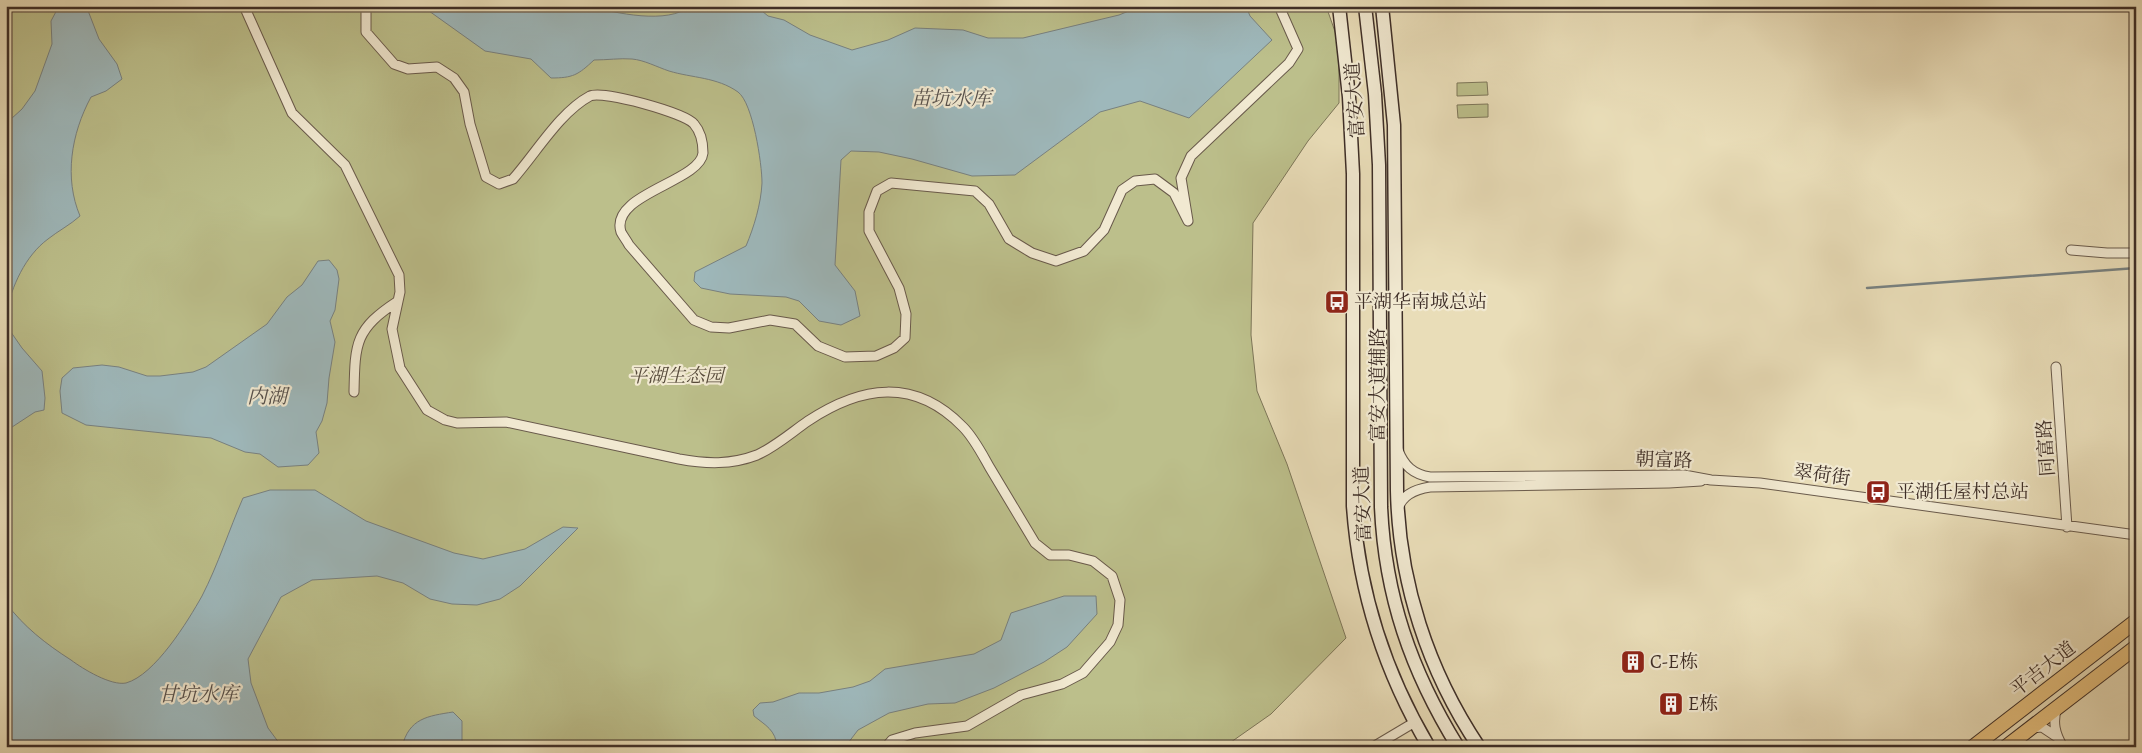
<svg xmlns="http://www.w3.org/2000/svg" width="2142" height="753" viewBox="0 0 2142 753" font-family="Alegreya,'Noto Serif SC',serif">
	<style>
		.green { fill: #bcbf8b; stroke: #7d7659 }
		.water { fill: #9eb8bb; stroke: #788180 }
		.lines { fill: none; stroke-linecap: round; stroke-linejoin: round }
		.stream { stroke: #788180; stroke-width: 2.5 }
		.street-casing { stroke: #695a4b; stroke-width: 11 }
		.secondary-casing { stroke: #3e2e27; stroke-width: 15 }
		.primary-casing { stroke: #3e2e27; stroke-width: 16 }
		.street { stroke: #f1e9d1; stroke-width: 9 }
		.secondary { stroke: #f1e9d1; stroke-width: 12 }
		.primary { stroke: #e4be7c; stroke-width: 14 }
		.labels { text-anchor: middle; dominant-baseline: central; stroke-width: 4.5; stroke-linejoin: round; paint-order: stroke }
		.street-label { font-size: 19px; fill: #3e2e27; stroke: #f1e9d1 }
		.poi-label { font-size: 19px; fill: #3e2e27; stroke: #f1e9d1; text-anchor: start }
		.park-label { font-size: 19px; font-style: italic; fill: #574b3b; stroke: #f1e9d1 }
		.water-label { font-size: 20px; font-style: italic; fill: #56504c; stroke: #f1e9d1 }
	</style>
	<rect width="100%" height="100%" fill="#e9ddb8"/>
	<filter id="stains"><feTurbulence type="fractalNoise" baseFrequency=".004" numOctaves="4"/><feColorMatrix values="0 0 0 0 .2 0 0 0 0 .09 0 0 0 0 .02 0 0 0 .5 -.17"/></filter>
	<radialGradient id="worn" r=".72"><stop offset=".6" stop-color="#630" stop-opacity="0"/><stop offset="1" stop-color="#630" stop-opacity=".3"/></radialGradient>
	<!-- green -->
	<path class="green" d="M6 6H1326L1339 43V103L1308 141 1253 223 1251 335 1257 391 1287 464 1346 638 1271 714 1224 747H6Z
		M1487 82 1488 95 1457 96V83Z
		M1488 104V117L1458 118 1457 105Z"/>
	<!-- water -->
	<path class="water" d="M59 6 87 8 99 39 117 64 122 79 106 91 91 97C71 134 64 178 80 216 70 225 58 231 48 239 25 256 12 286 6 313V118L11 119 22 109 35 91 52 44 51 21Z
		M422 6H589C615 13 668 25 690 6H756L768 16 784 20 810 35 852 50 888 40 915 28 963 30 988 38H1023L1119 15 1141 6H1246L1250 16 1272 40 1189 118 1140 101 1100 112 1015 175 972 176 912 159 879 152 851 151 841 160 835 265 855 291 860 316 841 325 819 321 799 301 786 297 730 294 701 288 694 281 695 272 746 246C754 227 761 204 762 183 762 164 753 103 738 92 717 77 692 78 669 71 657 67 644 60 632 59 620 58 607 60 594 60 578 75 573 78 551 78L531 59 485 51Z
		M329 260 337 270 339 279 335 310 330 321 335 342 329 378 327 403 322 421 316 432 319 453 308 465 278 467 260 454 245 452 211 438 86 425 62 413 60 391 62 378 73 368 102 365 119 367 147 376H160L193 372 206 367 267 324 287 297 302 285 318 261Z
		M6 325 22 348 42 371 45 398 44 410 35 412 6 431Z
		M270 490H315L366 521 454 553 483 559 525 549 563 527 578 528 520 586 500 599 477 605 452 604 430 599 403 583 377 576 312 580 281 597 248 659 251 683 268 728 282 747H6V603C24 627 46 644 71 660 83 669 111 686 126 683 155 675 188 621 202 596 218 565 229 530 243 498Z
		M1064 596H1096L1097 614 1067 647 1044 662 994 688 955 703 928 704 889 713 858 730 845 747H777C776 730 765 725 754 716L753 710 760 703 773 702 799 693H819L853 687 870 681 885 669 974 654 1001 640 1011 613Z
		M453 712 462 721V747H402C409 718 428 716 453 712Z"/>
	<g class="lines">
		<!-- stream -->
		<path class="stream" d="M1867 288 2136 268"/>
		<defs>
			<path id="street" d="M244 6 292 113 345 165 399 275 400 292 392 329 400 368 427 410 445 420 457 423 506 422 679 459C706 464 731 465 757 455 775 447 792 432 808 421 861 386 914 377 963 427 974 438 982 454 990 468 1005 493 1020 518 1035 543L1050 555H1069L1093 561 1112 576 1120 600 1118 625 1110 642 1083 673 1062 684 1021 695 967 726 915 733 892 740 886 747
				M366 6V32L394 64 408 69 437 67 454 78 464 92 470 124 486 177 499 184 513 179C536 153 560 112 590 96 603 90 685 113 694 124 701 132 703 142 703 153 700 182 609 194 621 232 623 236 627 241 629 245L694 320 711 327 729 328 770 320 795 324 818 346 845 357 876 356 894 348 905 338 906 314 899 288 869 231V212L877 191 891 183 975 191 989 204 1009 239 1032 253 1056 261 1084 251 1104 230 1122 190 1135 181 1155 179 1174 193 1188 221 1181 178 1191 156 1289 63 1298 49 1279 6
				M2071 250 2107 253H2136
				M2056 367 2067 527
				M354 392C355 343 355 329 398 301
				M1398 450C1404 466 1413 474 1430 477L1684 475 1711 480 1760 483 2136 535
				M1398 509C1402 494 1417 489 1430 487L1669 483 1701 481
				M2057 707C2052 722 2055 734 2063 747
				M2031 728 2042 727 2057 737
				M1373 747 1415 722"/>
			<path id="secondary" d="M1339 6 1349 97 1353 174V506C1359 591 1385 673 1429 747
				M1365 6 1375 94 1379 165 1381 507C1385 596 1411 671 1458 747
				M1382 6 1394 125 1397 491C1399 582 1428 671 1479 747"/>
			<path id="primary" d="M1973 747 2136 621
				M2006 747 2136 647"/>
		</defs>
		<!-- street casing -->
		<use href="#street" class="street-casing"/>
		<!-- secondary casing -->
		<use href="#secondary" class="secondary-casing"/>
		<!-- primary casing -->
		<use href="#primary" class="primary-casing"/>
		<!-- street -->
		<use href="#street" class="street"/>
		<!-- secondary -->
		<use href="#secondary" class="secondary"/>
		<!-- primary -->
		<use href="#primary" class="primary"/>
	</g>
	<!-- icons -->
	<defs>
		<symbol id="bus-square" viewBox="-11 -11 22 22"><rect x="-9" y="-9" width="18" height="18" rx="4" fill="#8f2418" stroke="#f1e9d1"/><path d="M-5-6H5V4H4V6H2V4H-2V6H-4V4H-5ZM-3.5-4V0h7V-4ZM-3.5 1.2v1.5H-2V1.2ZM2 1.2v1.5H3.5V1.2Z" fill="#fff"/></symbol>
		<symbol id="building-square" viewBox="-11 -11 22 22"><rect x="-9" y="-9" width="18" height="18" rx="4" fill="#8f2418" stroke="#f1e9d1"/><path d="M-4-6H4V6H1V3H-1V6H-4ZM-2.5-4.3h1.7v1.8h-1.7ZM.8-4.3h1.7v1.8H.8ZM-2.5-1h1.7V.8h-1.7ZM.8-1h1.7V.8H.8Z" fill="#fff"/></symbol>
	</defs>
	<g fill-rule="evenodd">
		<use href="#bus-square" x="1323" y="288" width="28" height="28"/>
		<use href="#bus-square" x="1864" y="478" width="28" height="28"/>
		<use href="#building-square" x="1619" y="648" width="28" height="28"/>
		<use href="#building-square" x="1657" y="690" width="28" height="28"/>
	</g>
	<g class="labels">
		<!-- street labels -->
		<g class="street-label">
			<text transform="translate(1355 100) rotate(-94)">富安大道</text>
			<text transform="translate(1378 385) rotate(-90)">富安大道辅路</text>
			<text transform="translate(2046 448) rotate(-94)">同富路</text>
			<text transform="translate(1664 460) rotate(2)">朝富路</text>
			<text transform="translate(1822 475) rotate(8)">翠荷街</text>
			<text transform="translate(1363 504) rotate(-92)">富安大道</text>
			<text transform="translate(2043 669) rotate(-38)">平吉大道</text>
		</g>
		<!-- poi labels -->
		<g class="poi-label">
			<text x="1354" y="302">平湖华南城总站</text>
			<text x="1896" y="492">平湖任屋村总站</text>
			<text x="1650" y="662">C-E栋</text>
			<text x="1688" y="704">E栋</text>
		</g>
		<!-- park labels -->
		<g class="park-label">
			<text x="676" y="376">平湖生态园</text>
		</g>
		<!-- water labels -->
		<g class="water-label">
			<text x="951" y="98">苗坑水库</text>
			<text x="267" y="396">内湖</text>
			<text x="198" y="694">甘坑水库</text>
		</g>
	</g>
	<!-- margin -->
	<rect width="2142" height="753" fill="none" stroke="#e9ddb8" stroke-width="25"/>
	<rect x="8" y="8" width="2127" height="738" fill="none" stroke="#3e2e27" stroke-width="2.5"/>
	<rect x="12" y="12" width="2117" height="728" fill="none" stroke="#3e2e27"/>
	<rect width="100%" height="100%" filter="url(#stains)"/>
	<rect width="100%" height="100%" fill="url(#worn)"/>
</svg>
